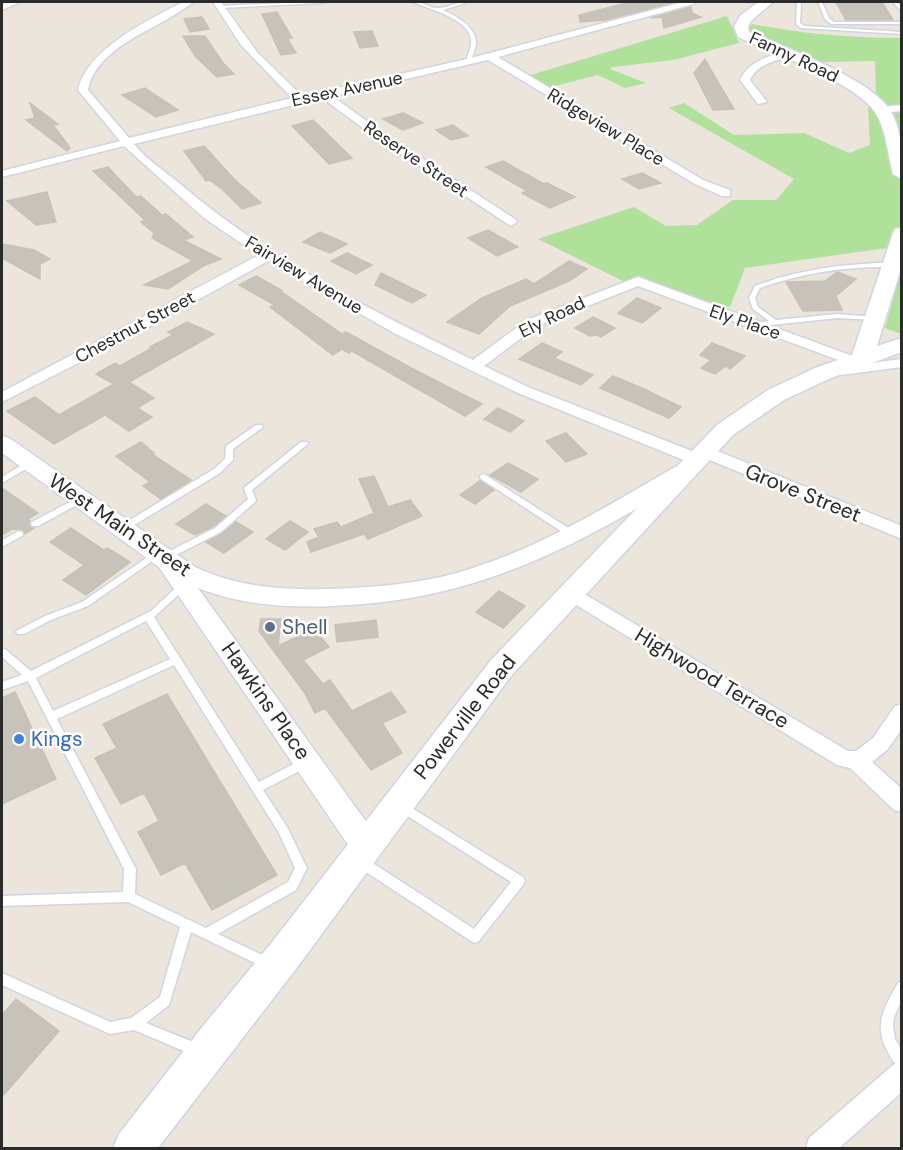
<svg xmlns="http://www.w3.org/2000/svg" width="903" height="1150" viewBox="0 0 903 1150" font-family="'DM Sans',sans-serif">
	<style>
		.green { fill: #afe19a }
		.building { fill: #c7c3ba; stroke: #c7c1b6; stroke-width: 1.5 }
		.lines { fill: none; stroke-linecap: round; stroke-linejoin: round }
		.service-casing { stroke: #d1d4e2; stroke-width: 3 }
		.minor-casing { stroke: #d1d4e2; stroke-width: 3 }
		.tertiary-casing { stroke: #d1d4e2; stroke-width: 3 }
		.secondary-casing { stroke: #d1d4e2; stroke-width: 3 }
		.service { fill: #fff; fill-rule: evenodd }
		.minor { fill: #fff; fill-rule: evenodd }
		.tertiary { fill: #fff; fill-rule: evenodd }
		.secondary { fill: #fff; fill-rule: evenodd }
		.service-dot { fill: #5c6f8a; stroke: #fff; stroke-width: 2 }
		.shop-dot { fill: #3f7fe0; stroke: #fff; stroke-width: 2 }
		.labels { text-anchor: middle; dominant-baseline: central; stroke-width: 5; stroke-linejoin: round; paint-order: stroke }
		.far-street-label { font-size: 18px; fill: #2a2a2a; stroke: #fff }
		.street-label { font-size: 21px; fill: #2a2a2a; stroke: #fff }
		.service-label { font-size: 21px; fill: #4e5e75; stroke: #fff; text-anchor: start }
		.shop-label { font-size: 21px; fill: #366cbe; stroke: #fff; text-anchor: start }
	</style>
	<rect width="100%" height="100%" fill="#ebe5dc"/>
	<!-- green -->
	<path class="green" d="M727 16 739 43 673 60 613 67 610 69 646 83 625 88 598 75 543 89 524 77Z
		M752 24C804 34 849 38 901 38V246L745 268 730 307 625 282 538 239 634 207 666 226 697 225 733 200H776L794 179 669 108 684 103 734 135 804 133 849 153 870 145 868 108 876 92 875 61 821 62 752 34 749 28Z
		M901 272V334L885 328Z"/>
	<!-- building -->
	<path class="building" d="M630 2H676L605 20 580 22 579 15Z
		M836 2H882L893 20H846Z
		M691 7 692 13 701 17 664 28 662 17 651 18Z
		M277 12 292 38H287L296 53 281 55 262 14Z
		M202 17 209 29 190 32 184 19Z
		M372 31 378 46 360 48 354 32Z
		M183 36H205L223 63 234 74 217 77 195 56Z
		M705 59 715 77 734 109 713 110 694 73Z
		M145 88 178 110 156 117 122 95Z
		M30 103 58 124 53 125 70 148 67 151 26 120 35 118Z
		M403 113 423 123 403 130 383 119Z
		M313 120 352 158 329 164 292 126Z
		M453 125 468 136 451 140 436 130Z
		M204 146 235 180 261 203 242 209 222 189 210 180 206 181 184 151Z
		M503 161 544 184 547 183 575 197 550 208 522 193 527 191 486 167Z
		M108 167 136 197 141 196 162 215 166 214 193 237 183 240 221 259 203 266 168 289 144 285 193 261 152 238 154 233 141 222 145 220 93 171Z
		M642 173 661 183 639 189 622 179Z
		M47 192 56 222 36 225 7 201Z
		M488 230 518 247 497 256 468 238Z
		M320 232 347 244 330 253 303 242Z
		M2 244 34 250 50 259 40 264V279L2 258Z
		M347 253 372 265 356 274 331 261Z
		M569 261 587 269 569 281 510 306 479 334 447 322 482 298 526 279 534 284Z
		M837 272 856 279 836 296 842 310 803 311 786 282 825 281Z
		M381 273 426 295 412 303 375 285Z
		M256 276 281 290H279L342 334 346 332 415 370 482 404 465 416 352 351 349 353 342 349 333 355 270 307 275 305 239 285Z
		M637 298 661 308 642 323 618 313Z
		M593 317 615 328 601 337 597 335 590 336 575 328Z
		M187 322 214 334 129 382 154 398 137 408 152 417 129 431 105 415 54 444 7 411 35 397 59 415 114 384 96 374 115 363 120 366 152 348 150 347 173 335 168 332Z
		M542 343 562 352 554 358 593 375 581 385 519 359Z
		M712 343 745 356 730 369 726 366 715 374 701 368 711 360 700 355Z
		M613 376 644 389 681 407 669 418 600 388Z
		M498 408 524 421 510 432 484 419Z
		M566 433 587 454 566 462 546 441Z
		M141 442 154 453 152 454 191 480 161 499 143 486 150 482 116 456Z
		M508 463 538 479 521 492 490 475Z
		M374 476 388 507 410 500 422 516 368 539 364 534 311 552 307 542 319 537 314 529 337 522 341 527 374 513 359 479Z
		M480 481 494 490 475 504 460 495Z
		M2 488 38 513 28 519 30 521V527L34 528 25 534 23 530 12 529 2 535Z
		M206 504 226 516 214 526 195 535 176 524Z
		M290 521 308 532 285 550 266 539Z
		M236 522 253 532 224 553 206 542 222 534Z
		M71 528 104 550 107 548 130 562 86 595 63 580 84 565 50 542Z
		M499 591 525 606 503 628 476 612Z
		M261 619H281L278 646 314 629 329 647 303 660 323 684 330 680 352 711 391 692 406 712 382 723 402 753 371 770 325 708 315 713 304 692 259 631Z
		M376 620 378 637 337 642 335 625Z
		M15 692 56 779 2 804V698Z
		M167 694 277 875 212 910 185 863 161 875 138 832 159 821 144 793 121 804 95 758 117 748 103 724Z
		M16 999 59 1031 2 1097V1015Z"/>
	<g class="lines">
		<defs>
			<path id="service" d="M306 2H325L323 3 220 8 218 7 220 6Z
				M414 2C423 1 430 9 439 8 448 8 456 2 465 2V3L443 10C456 16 477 27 476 44 475 50 472 57 470 63L466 62C467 56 470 50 471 44 474 19 429 10 414 2Z
				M797 2H801L800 23 804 26 902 32V34L801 28 796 24Z
				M818 2H822L829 18 834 22H902V24H831L825 19Z
				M893 2H897L902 7V12Z
				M877 263H892L895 265 892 267C847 266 802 273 760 288L755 298 758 307 776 320 837 314 875 317 878 319 877 320 837 318 753 327 749 325 753 323 769 321 753 309 749 298 755 286C794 271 835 265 877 263Z
				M256 425H262L263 427 233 449V460L220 473 126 530H120L119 528 120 526 214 469 225 459 226 446Z
				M301 442H307L308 444 252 490 256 500 255 502 221 532 168 559H162L161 557 162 555 215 528 248 499 244 489 245 487Z
				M30 460 33 461 34 463 33 465 2 483V477Z
				M484 474 576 533 577 535 576 537H570L481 479 480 477 481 475Z
				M81 496 85 499 84 501 38 526H32L31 524 32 522Z
				M19 531 22 532 23 534 22 536 2 547V540Z
				M158 550 162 553 161 555 88 606 51 620 24 634H18L16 632 18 630 45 616 82 602Z
				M184 582 187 583 189 585 187 587 154 617 259 782 301 760 305 759 309 760 310 763 309 766 263 790 287 827 307 868 296 890 218 934 273 960 275 964 273 968 269 970 265 968 191 932 169 1005 146 1023 203 1046 204 1051 203 1056 198 1057 134 1030 110 1034 2 985V973L110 1022 131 1018 160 997 180 927 128 902 2 906V896L123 892 124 869 28 681 2 690V682L22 675 2 657V649H5L31 671 151 611 181 583ZM146 621 170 659 53 711 36 678ZM174 665 279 833 295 868 288 882 206 928 135 894 136 869 57 719Z
				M402 802 523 877 525 881 523 885 479 941 475 943 471 941 357 866 355 862 357 858 361 857 365 858 474 929 511 882 398 810 397 807 398 804Z
				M902 981V1000L894 1017 893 1025 895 1039 902 1050V1068C894 1065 890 1057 887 1050 873 1024 885 1006 898 983Z"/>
			<path id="minor" d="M9 2H20L2 10V4Z
				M183 2H193C163 28 97 44 88 90L129 138 292 98 241 45 213 2H221L257 52 302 96 467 59 683 2H695L694 4 498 57 703 180 730 190V196H722L695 184 488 60 332 96 386 135 515 219 517 222 511 226 378 139 322 98 134 144C146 159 164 171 179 183 266 258 370 310 473 360L527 320 638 277 858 358 860 361 856 365 902 359V367L841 375 836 374 834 371 836 368 852 365 638 286 537 326 484 366 528 387 697 453 698 448H710L902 526V539L705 458 703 463H691L518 393 394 333 268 261 145 329 2 402V392L259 255 204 218 124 146 2 177V171L120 141 78 90C87 49 148 20 183 2Z
				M787 51 792 54 790 56C776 61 757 64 750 80L767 102 758 104 740 80C749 61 768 56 787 51Z
				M902 105V111L881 113 876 110 881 107Z
				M571 586 848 751H856L873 738 895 706 902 704V729L887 750 872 762 902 789V812L894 810 850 768 837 765 565 598 562 593 565 588Z
				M902 1061V1092L839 1148H806L809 1138 893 1065Z"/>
			<path id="tertiary" d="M2 436 9 438 195 567C237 587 283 590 328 589 366 588 404 585 441 577 525 557 601 510 675 467L683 465 691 467 694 472 691 477C570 549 476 601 332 606 287 608 241 605 198 588L377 837 381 846 377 855 366 859 355 855 159 567 2 453Z"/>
			<path id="secondary" d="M758 2H773L751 21 748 27 749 32C786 48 864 76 888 107 903 128 902 155 902 179L893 174C888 155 886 129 875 112 855 83 771 52 738 37L734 27 740 16Z
				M902 227V265L877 346 902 338V352L831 378 784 400 733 435 694 477 511 676 299 965 158 1148H113L119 1134 203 1026 273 941 491 660 717 425 768 390 815 368 852 355 893 233 895 229Z"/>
		</defs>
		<!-- service casing -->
		<use href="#service" class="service-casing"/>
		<!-- minor casing -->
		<use href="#minor" class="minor-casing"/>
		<!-- tertiary casing -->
		<use href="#tertiary" class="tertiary-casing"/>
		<!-- secondary casing -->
		<use href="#secondary" class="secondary-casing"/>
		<!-- service -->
		<use href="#service" class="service"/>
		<!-- minor -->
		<use href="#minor" class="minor"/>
		<!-- tertiary -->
		<use href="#tertiary" class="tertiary"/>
		<!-- secondary -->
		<use href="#secondary" class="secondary"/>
	</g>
	<!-- markers -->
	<circle class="service-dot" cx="270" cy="627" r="6"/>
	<circle class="shop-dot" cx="19" cy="739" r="6"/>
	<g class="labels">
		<!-- far-street labels -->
		<g class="far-street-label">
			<text transform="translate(794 57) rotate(25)">Fanny Road</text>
			<text transform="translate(347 89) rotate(-12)">Essex Avenue</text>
			<text transform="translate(606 127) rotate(31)">Ridgeview Place</text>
			<text transform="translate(416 159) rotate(34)">Reserve Street</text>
			<text transform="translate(304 275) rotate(31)">Fairview Avenue</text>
			<text transform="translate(552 317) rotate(-26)">Ely Road</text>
			<text transform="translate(745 322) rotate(19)">Ely Place</text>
			<text transform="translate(135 327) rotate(-28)">Chestnut Street</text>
		</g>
		<!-- street labels -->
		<g class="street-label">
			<text transform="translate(803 493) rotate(22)">Grove Street</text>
			<text transform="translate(120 525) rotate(34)">West Main Street</text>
			<text transform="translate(712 678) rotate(31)">Highwood Terrace</text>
			<text transform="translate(266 701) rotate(55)">Hawkins Place</text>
			<text transform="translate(465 717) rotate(-52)">Powerville Road</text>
		</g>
		<!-- service labels -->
		<g class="service-label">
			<text x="282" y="627">Shell</text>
		</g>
		<!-- shop labels -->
		<g class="shop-label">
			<text x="31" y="739">Kings</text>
		</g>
	</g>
	<!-- border -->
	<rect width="903" height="1150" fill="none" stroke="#2a2a2a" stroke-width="6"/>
</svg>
